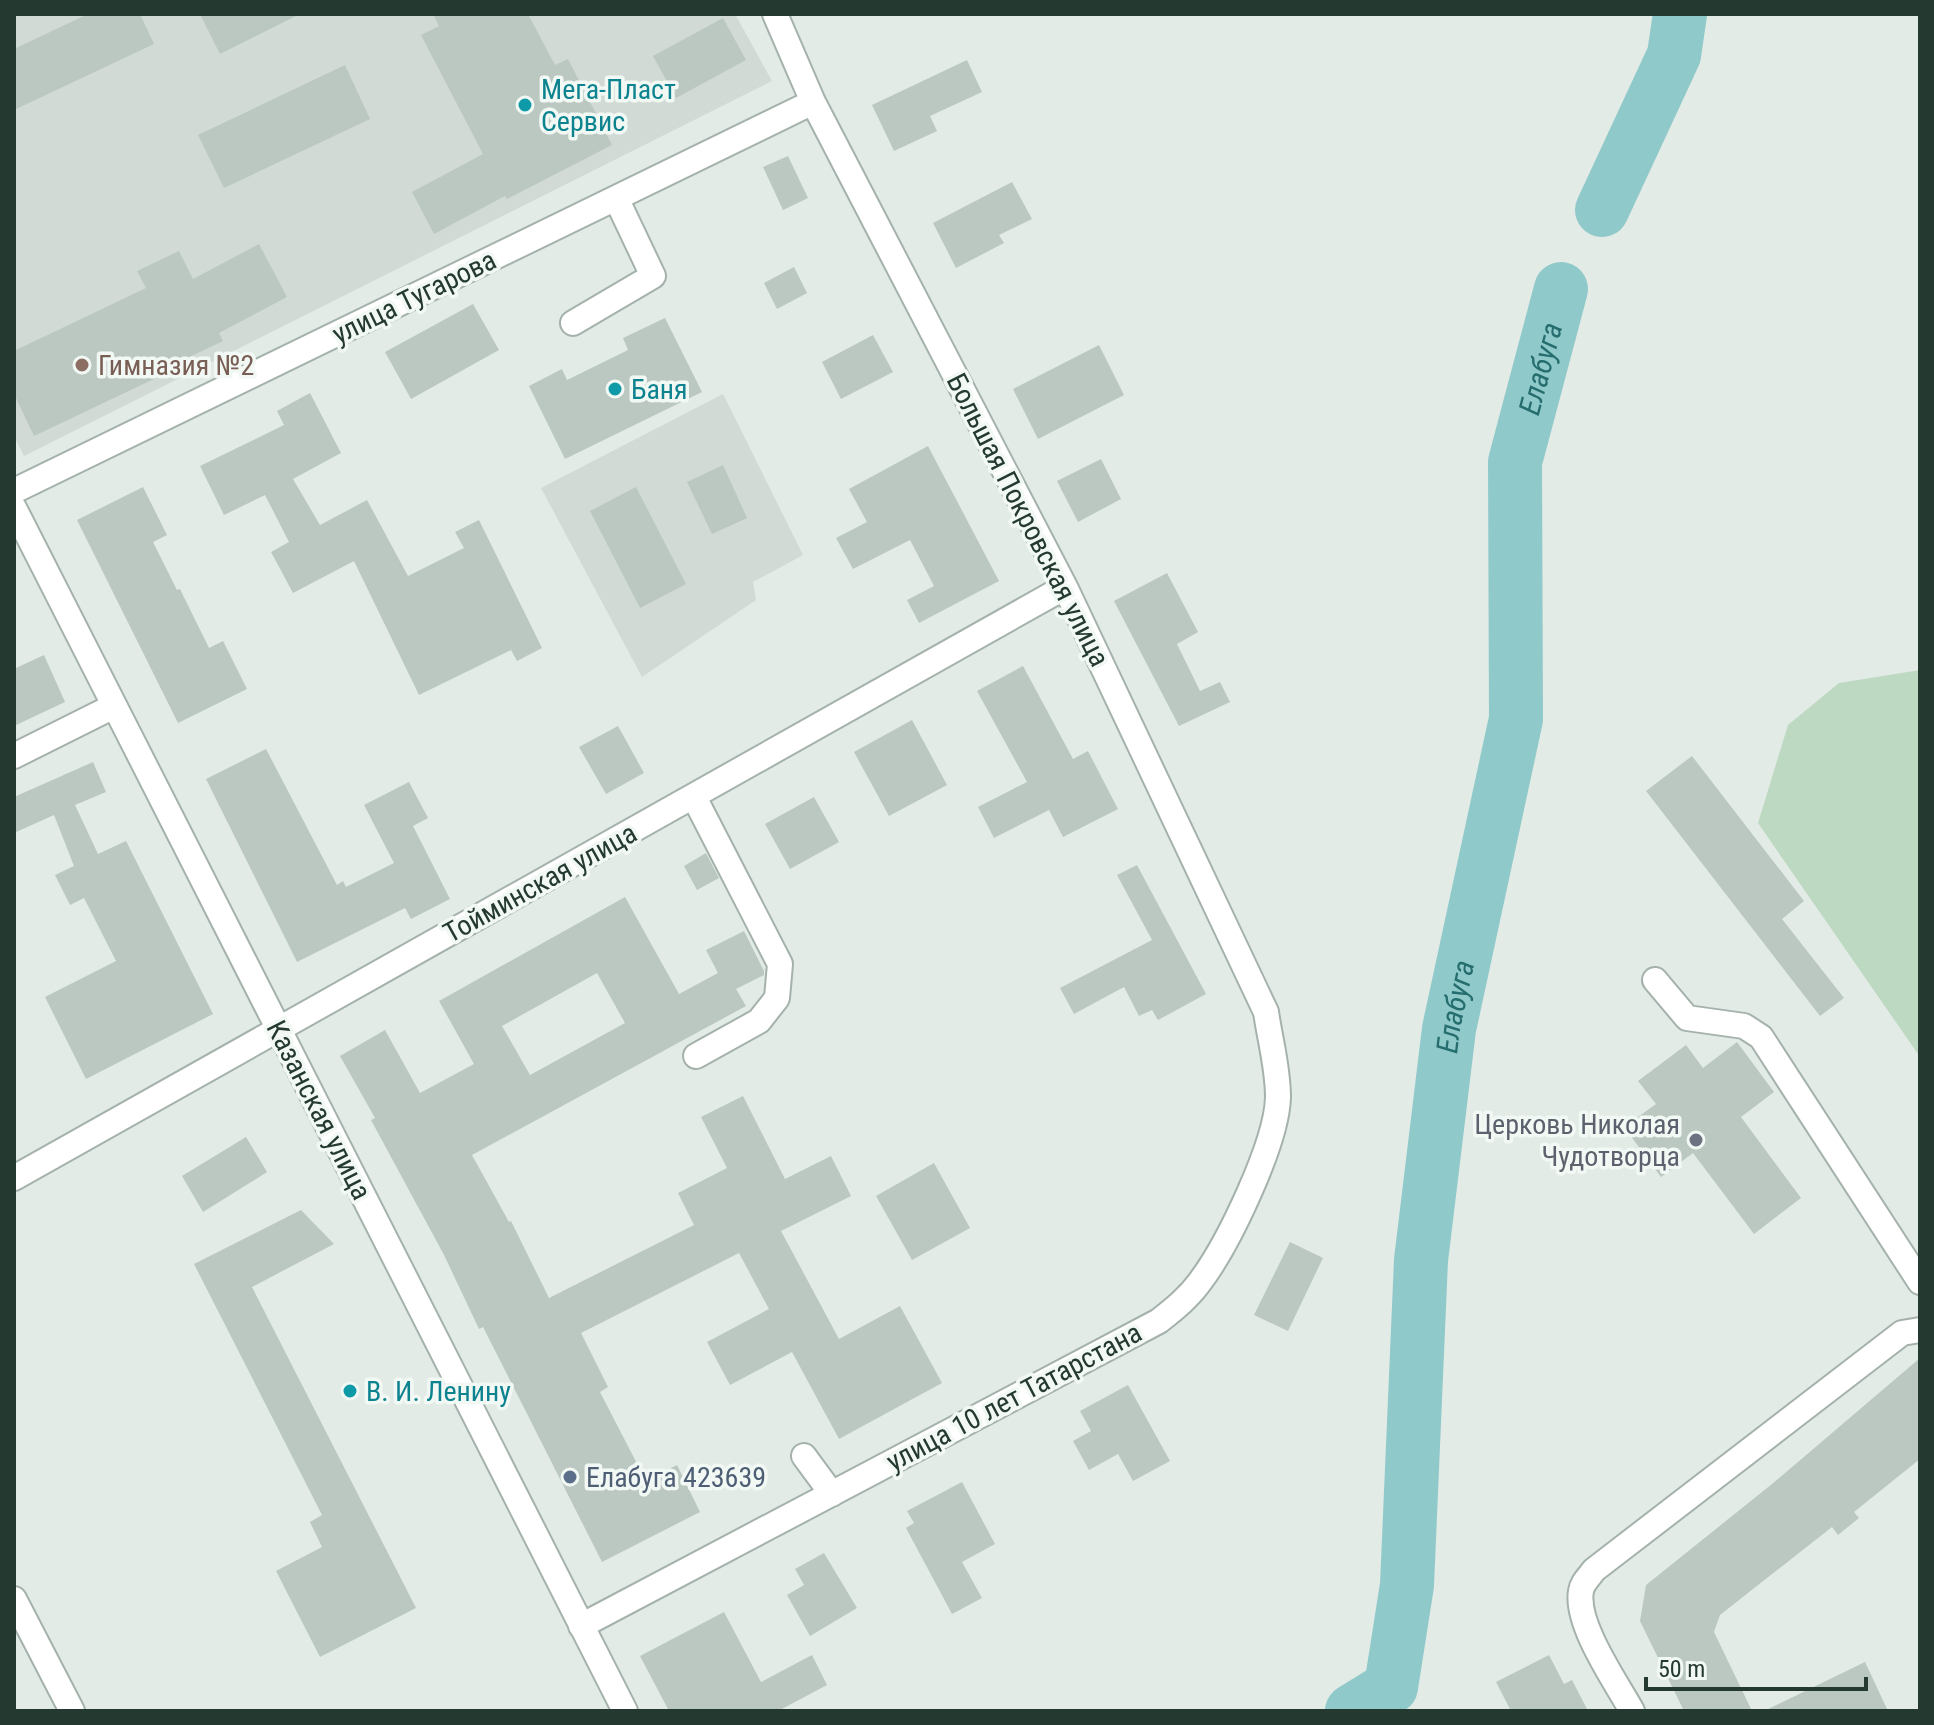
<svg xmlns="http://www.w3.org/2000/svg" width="1934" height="1725" viewBox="0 0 1934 1725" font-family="'Roboto Condensed',sans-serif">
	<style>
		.built { fill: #d1dad5 }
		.green { fill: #bdd9c1 }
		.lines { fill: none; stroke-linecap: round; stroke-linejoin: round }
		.river { stroke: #90c9ca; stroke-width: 54 }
		.building { fill: #bbc8c1; fill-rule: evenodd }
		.minor-casing { stroke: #a5b2ac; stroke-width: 28 }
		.minor { stroke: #fff; stroke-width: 24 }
		.culture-dot { fill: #0f9aa8; stroke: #f2f8f4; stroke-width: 3 }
		.education-dot { fill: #8d6e63; stroke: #f2f8f4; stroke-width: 3 }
		.worship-dot { fill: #6b7280; stroke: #f2f8f4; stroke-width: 3 }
		.service-dot { fill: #5c6f8a; stroke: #f2f8f4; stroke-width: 3 }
		.labels { text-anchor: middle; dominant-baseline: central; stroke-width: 7; stroke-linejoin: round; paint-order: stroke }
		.culture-label { font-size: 28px; fill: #0d838f; stroke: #f2f8f4; text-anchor: start }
		.street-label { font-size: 28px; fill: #243a31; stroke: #f2f8f4 }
		.education-label { font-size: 28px; fill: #785e54; stroke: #f2f8f4; text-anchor: start }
		.worship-label { font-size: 28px; fill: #5b616d; stroke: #f2f8f4; text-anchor: end }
		.service-label { font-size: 28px; fill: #4e5e75; stroke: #f2f8f4; text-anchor: start }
		.water-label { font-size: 30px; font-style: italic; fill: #256d6f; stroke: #f2f8f4 }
	</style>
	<rect width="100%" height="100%" fill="#e2ebe6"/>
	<!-- built -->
	<path class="built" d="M14 14H735L772 81 24 456 14 436Z
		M723 394 803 555 753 582 756 600 642 677 541 488Z"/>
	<!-- green -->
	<path class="green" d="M1920 670V1057L1758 823 1788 725 1839 683Z"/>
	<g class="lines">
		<!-- river -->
		<g class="river">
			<path d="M1602 210 1674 55 1680 14"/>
			<path id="s1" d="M1352 1711 1391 1687 1407 1585 1421 1260 1449 1029 1516 719 1515 462 1561 289"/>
		</g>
	</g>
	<!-- building -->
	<path class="building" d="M88 14H140L154 44 14 110V49Z
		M200 14H300L220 54Z
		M433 14H528L555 65 568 59 612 145 507 199 505 196 434 234 412 192 483 154 421 35 439 26Z
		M723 18 746 60 676 98 653 56Z
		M967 60 982 92 930 116 937 131 894 151 872 105Z
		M345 65 370 119 224 188 198 135Z
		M788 156 808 198 783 210 763 167Z
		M1012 182 1032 219 999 235 1004 243 956 268 933 223Z
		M259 244 287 297 219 333 223 341 154 374 156 378 34 436 14 394V351L146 288 137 271 179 251 193 279Z
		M794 267 807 293 777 309 764 283Z
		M473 304 499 350 411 399 385 352Z
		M665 318 702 392 565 459 529 386 562 369 567 380 628 350 623 338Z
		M873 335 893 372 841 399 822 362Z
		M1099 345 1124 395 1038 439 1013 389Z
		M310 393 341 453 293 479 320 525 367 500 408 576 464 548 455 532 479 520 542 648 517 661 511 650 419 695 354 561 293 593 271 552 289 542 265 495 224 515 200 466 284 425 277 411Z
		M928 446 999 581 919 623 907 600 934 586 910 540 853 569 836 538 867 522 849 489Z
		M1101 459 1121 499 1078 522 1057 481Z
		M723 465 747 518 712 534 687 482Z
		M143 487 167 535 153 542 177 590 180 589 209 648 223 641 247 689 178 723 77 520Z
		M636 487 686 584 640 608 590 511Z
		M1167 573 1198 632 1177 644 1200 691 1220 682 1230 702 1179 726 1114 601Z
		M44 655 65 702 14 726V669Z
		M1023 666 1073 759 1088 751 1118 809 1063 837 1049 810 994 838 978 807 1027 782 977 691Z
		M912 720 947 785 889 816 854 752Z
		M618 726 644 773 606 794 579 747Z
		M266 749 337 885 343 881 346 887 394 863 364 805 409 782 428 818 413 826 450 899 411 919 405 908 297 962 206 779Z
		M1692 756 1804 901 1782 919 1844 998 1820 1016 1646 791Z
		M93 762 106 792 75 805 98 854 126 841 213 1014 86 1079 45 997 116 961 84 898 70 905 55 875 74 866 54 815 14 833V797Z
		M814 797 839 842 790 869 765 824Z
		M706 853 719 878 697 890 684 866Z
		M1137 865 1206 994 1158 1020 1152 1010 1139 1016 1124 987 1074 1014 1060 988 1152 940 1117 875Z
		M625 897 679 994 718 973 706 950 744 931 764 971V975L736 989 746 1006 472 1155 509 1222 511 1221 549 1298 694 1225 678 1193 727 1168 701 1117 743 1096 785 1179 831 1156 851 1196 781 1231 839 1339 900 1306 942 1383 839 1439 792 1352 730 1385 707 1342 769 1309 739 1253 581 1333 608 1387 600 1392 646 1481 677 1465 700 1512 602 1562 483 1327 479 1329 444 1255 371 1120 375 1118 340 1056 385 1030 420 1093 474 1064 439 1001ZM597 973 625 1023 530 1075 502 1026Z
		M1737 1042 1774 1092 1741 1117 1801 1198 1754 1234 1693 1153 1661 1177 1624 1127 1656 1104 1638 1081 1686 1045 1703 1068Z
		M246 1137 267 1172 203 1212 182 1176Z
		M934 1163 970 1228 912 1260 876 1196Z
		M301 1210 334 1244 252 1287 416 1608 320 1657 276 1571 322 1547 310 1522 322 1515 194 1264Z
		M1290 1242 1323 1258 1288 1331 1254 1315Z
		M1920 1358V1459L1854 1512 1859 1518 1838 1535 1832 1527 1720 1615 1714 1632 1752 1711H1684L1640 1621 1646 1585 1772 1484Z
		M1128 1385 1170 1461 1133 1481 1118 1454 1089 1470 1073 1441 1091 1431 1080 1411Z
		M962 1482 995 1544 962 1562 982 1598 952 1614 906 1528 914 1523 907 1511Z
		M824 1553 857 1608 810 1636 787 1595 804 1585 795 1569Z
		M724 1612 761 1682 812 1655 827 1685 778 1711H669L640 1656Z
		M1549 1655 1564 1684 1572 1680 1588 1711H1511L1496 1682Z
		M1865 1662 1888 1711H1764Z"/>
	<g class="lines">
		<defs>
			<path id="minor" d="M573 323 653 276 616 198
				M14 491 813 102
				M14 508 625 1711
				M14 756 114 706
				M694 797 780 964 777 998 759 1021 696 1056
				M1655 980 1687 1018 1744 1026 1761 1037 1920 1282
				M14 1178 1065 587
				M804 1456 832 1494
				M14 1599 72 1711
				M581 1626 1159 1321C1174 1309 1188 1298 1199 1283 1228 1245 1277 1143 1278 1097 1278 1068 1270 1040 1266 1012L1065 587 813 102 775 14
				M1632 1711C1616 1682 1575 1624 1581 1591 1582 1583 1589 1577 1594 1570L1902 1333 1920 1330"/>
		</defs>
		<!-- minor casing -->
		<use href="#minor" class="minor-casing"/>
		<!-- minor -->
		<use href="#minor" class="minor"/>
	</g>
	<!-- markers -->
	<g class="culture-dot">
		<circle cx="525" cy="105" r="8"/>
		<circle cx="615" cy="389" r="8"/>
		<circle cx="350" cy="1391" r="8"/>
	</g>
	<circle class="education-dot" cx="82" cy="365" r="8"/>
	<circle class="worship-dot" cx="1696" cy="1140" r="8"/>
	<circle class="service-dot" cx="570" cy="1477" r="8"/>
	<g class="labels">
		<!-- culture labels -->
		<g class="culture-label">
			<text x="541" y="89">Мега-Пласт<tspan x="541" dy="32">Сервис</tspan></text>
			<text x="631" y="389">Баня</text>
			<text x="366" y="1391">В. И. Ленину</text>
		</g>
		<!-- street labels -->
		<g class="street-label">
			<text transform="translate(414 297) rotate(-26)">улица Тугарова</text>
			<text transform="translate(1028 520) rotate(63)">Большая Покровская улица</text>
			<text transform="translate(540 883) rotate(-29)">Тойминская улица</text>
			<text transform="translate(319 1110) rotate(63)">Казанская улица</text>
			<text transform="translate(1014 1397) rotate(-28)">улица 10 лет Татарстана</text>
		</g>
		<!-- education labels -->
		<g class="education-label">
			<text x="98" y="365">Гимназия №2</text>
		</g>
		<!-- worship labels -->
		<g class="worship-label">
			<text x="1680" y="1124">Церковь Николая<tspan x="1680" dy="32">Чудотворца</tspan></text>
		</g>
		<!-- service labels -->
		<g class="service-label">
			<text x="586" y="1477">Елабуга 423639</text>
		</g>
		<!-- water labels -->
		<g class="water-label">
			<text stroke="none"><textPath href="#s1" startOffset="1378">Елабуга</textPath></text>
			<text stroke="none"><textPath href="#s1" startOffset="730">Елабуга</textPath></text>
		</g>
	</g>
	<!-- border -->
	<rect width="1934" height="1725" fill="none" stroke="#243a31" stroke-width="32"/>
	<!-- scale -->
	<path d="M1646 1677v12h220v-12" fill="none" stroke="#243a31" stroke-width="4"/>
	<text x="1658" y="1677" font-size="24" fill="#243a31" stroke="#f2f8f4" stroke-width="6" paint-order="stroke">50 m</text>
</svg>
